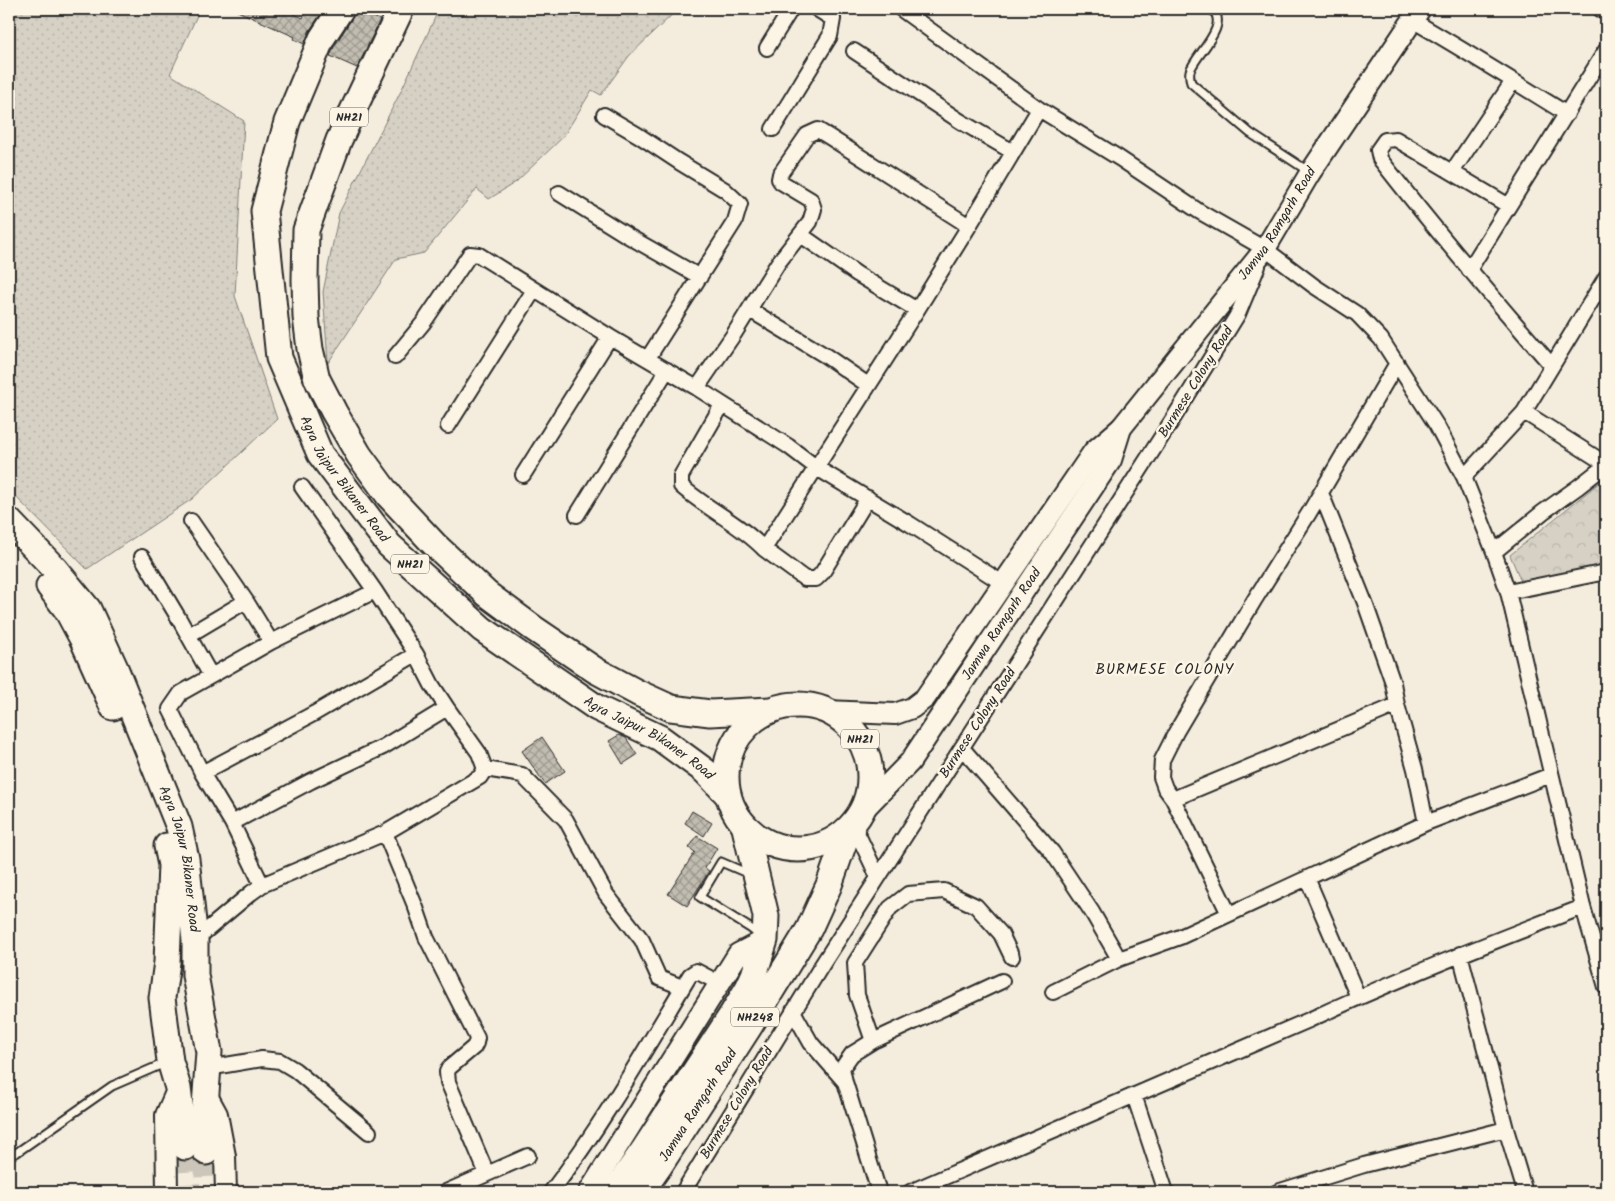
<svg xmlns="http://www.w3.org/2000/svg" width="1615" height="1201" viewBox="0 0 1615 1201" font-family="Kalam,sans-serif">
	<style>
		.grass { fill: url(#grass-dots); stroke: #807e78 }
		.park { fill: url(#park-crowns); stroke: #807e78 }
		.building { fill: url(#building-cross-hatch); stroke: #2b2b2b }
		.lines { fill: none; stroke-linecap: round; stroke-linejoin: round }
		.highway-tunnel { stroke: #ccc6ba; stroke-width: 25; stroke-dasharray: 25 12; stroke-linecap: butt }
		.lane-casing { stroke: #2b2b2b; stroke-width: 11 }
		.street-casing { stroke: #2b2b2b; stroke-width: 18 }
		.secondary-casing { stroke: #2b2b2b; stroke-width: 24 }
		.highway-casing { stroke: #2b2b2b; stroke-width: 29 }
		.lane { stroke: #fcf5e5; stroke-width: 7 }
		.street { stroke: #fcf5e5; stroke-width: 14 }
		.secondary { stroke: #fcf5e5; stroke-width: 20 }
		.highway { stroke: #fcf5e5; stroke-width: 25 }
		.labels { text-anchor: middle; dominant-baseline: central; stroke-width: 5; stroke-linejoin: round; paint-order: stroke }
		.shield { fill: #fcf5e5; stroke: #6a6863; stroke-width: 1 }
		.shield-label { font-size: 12px; font-weight: bold; fill: #2b2b2b }
		.street-label { font-size: 14px; fill: #2b2b2b; stroke: #fcf5e5 }
		.neighbourhood-label { font-size: 15px; letter-spacing: 1px; fill: #2b2b2b; stroke: #fcf5e5 }
	</style>
	<defs>
		<pattern id="grass-dots" width="8" height="8" patternUnits="userSpaceOnUse" patternTransform="scale(1.25)"><rect width="8" height="8" fill="#d6d1c4"/><path d="M2 2h.1M6 6h.1" fill="none" stroke="#b8b4a9" stroke-width="1.8" stroke-linecap="round"/></pattern>
		<pattern id="park-crowns" width="20" height="18" patternUnits="userSpaceOnUse" patternTransform="scale(1.25)"><rect width="20" height="18" fill="#d6d1c4"/><path d="M2 6a3 3 0 1 1 6 0M12 15a3 3 0 1 1 6 0" fill="none" stroke="#b8b4a9"/></pattern>
		<pattern id="building-cross-hatch" width="8" height="8" patternUnits="userSpaceOnUse" patternTransform="scale(1.25)"><rect width="8" height="8" fill="#c2bdb1"/><path d="M0 0l8 8M0 8l8-8" fill="none" stroke="#9e9a90"/></pattern>
	</defs>
	<rect width="100%" height="100%" fill="#f4edde"/>
	<filter id="ink" filterUnits="userSpaceOnUse"><feTurbulence type="fractalNoise" baseFrequency=".02" numOctaves="2"/><feDisplacementMap in="SourceGraphic" scale="10" xChannelSelector="R" yChannelSelector="G"/><feConvolveMatrix kernelMatrix="1 2 1 2 8 2 1 2 1" color-interpolation-filters="sRGB"/></filter>
	<g filter="url(#ink)">
		<!-- grass -->
		<path class="grass" d="M9 9H200L170 74 244 121 235 296 277 419 192 499 87 569 9 490Z
			M439 9H678L629 56 601 95 592 90 563 137 516 182 489 199 477 189 424 253 396 259 328 363 323 292 339 213 401 91Z"/>
		<!-- park -->
		<path class="park" d="M1606 477V563L1523 586 1510 555Z"/>
		<!-- building -->
		<path class="building" d="M233 9H283L303 18 307 9H324L310 30 304 44 294 39 295 37Z
			M355 9 380 20 357 68 330 56 335 45 353 17Z
			M619 735 626 738 637 755 623 764 609 741Z
			M542 737 565 771 545 784 522 751Z
			M692 811 712 823 704 836 685 823Z
			M697 836 717 848 705 868 709 871 687 906 668 894 695 852 689 848Z"/>
		<g class="lines">
			<!-- highway-tunnel -->
			<path class="highway-tunnel" d="M185 1147 188 1192
				M206 1152 208 1192"/>
			<defs>
				<path id="lane" d="M1211 9C1232 24 1195 55 1190 71 1189 75 1190 79 1191 83L1250 133 1308 171
					M749 874 721 862 700 897 750 928 759 935
					M16 1153 112 1086 165 1063"/>
				<path id="street" d="M901 9 1039 109 1119 158 1200 212 1265 249 1314 286 1357 314 1381 339 1437 426 1464 477 1494 552 1508 592 1583 907 1606 987
					M1600 9 1606 12
					M1412 20C1464 50 1515 82 1567 114
					M767 48 791 9
					M854 51 960 121 1013 152
					M604 115 638 135 679 162 725 190 740 204 735 221 648 358
					M773 129 830 36 833 19 817 9
					M1452 172 1513 81
					M559 193 628 236 700 277
					M1509 206 1396 139 1385 140 1378 150 1380 159C1435 230 1493 298 1552 366
					M801 235 857 274 917 310
					M1469 270 1606 50
					M750 310 826 356 868 385
					M395 357 424 322 470 254 479 255 610 337 697 388 788 446 817 468 910 524 1004 584
					M697 388 734 334 778 263 810 222 814 209 811 200 781 182 779 179 780 174 807 135 818 130 831 138 969 226
					M722 405 681 476V486C707 509 740 524 764 549L917 310 969 226 1039 109
					M1524 412 1606 464
					M448 426 534 290
					M523 475 610 337
					M1464 477 1524 412 1606 277
					M1321 493 1365 603 1393 683 1397 705 1415 769 1426 823
					M577 515 667 370
					M191 521 246 601 271 642
					M764 549 805 579H816L822 573 868 498
					M1494 552 1543 512 1578 487 1606 465
					M142 557 178 617 211 676
					M1508 592 1606 572
					M189 635 246 601
					M962 748 1052 852 1092 912 1119 959
					M485 769 522 775 566 820 606 894 642 940 659 978 682 987
					M202 773 315 713 416 654
					M1173 799 1397 705
					M232 823 311 781 383 747 447 708
					M853 824 878 877
					M385 833 416 908 426 937 477 1038 476 1043 474 1047 449 1068 447 1072 448 1082 487 1174
					M1307 878 1358 997
					M262 885 232 823 202 773 170 709 181 693 271 642 375 591
					M1229 914 1173 799 1165 788 1161 777 1162 760 1176 732 1255 599 1309 513 1397 363
					M195 940 251 893 262 885 385 833 480 777 485 769 479 753 447 708 432 685 416 654 375 591 302 487
					M1460 954 1506 1129 1525 1192
					M1053 992 1119 959 1180 937 1426 823 1551 775
					M793 1011 811 1043 844 1081
					M873 1041 857 995 855 963 890 908 908 894 944 891 976 906 1001 934 1012 957
					M208 1068 262 1059 280 1061 295 1070 369 1132
					M1134 1095 1166 1192
					M446 1192 528 1156
					M551 1192C603 1124 646 1048 690 975L696 971 719 983
					M683 1192 822 965 1173 419 1238 314 1258 266
					M879 1192 845 1082 842 1068 852 1054 873 1041 1002 981
					M910 1192 1309 1020C1399 978 1491 942 1583 907
					M1277 1192 1364 1165 1506 1129"/>
				<g id="secondary">
					<path id="s1" d="M827 711 895 714 912 708 925 698 1094 451 1121 428 1265 249 1310 173 1420 9"/>
					<path id="s2" d="M865 808 910 762 1111 460 1121 428"/>
					<path d="M205 1092 217 1114 225 1156 226 1192"/>
					<path d="M167 1192 166 1115 178 1088"/>
					<path d="M589 1192 738 954 765 940"/>
				</g>
				<g id="highway">
					<path id="s3" d="M341 9 322 38 287 122 264 211 279 358 320 454 389 545 482 629 597 708 660 738 705 771 728 795"/>
					<path d="M401 9 339 140 306 230 305 280 306 317 310 349 317 379 334 412 359 455 389 496 434 544 487 594 533 628 595 670 638 693 671 708 710 713 771 710"/>
					<path id="s4" d="M9 521 55 569 88 609 115 668 179 827 186 859 195 940V975L209 1052 204 1120 206 1152"/>
					<path d="M49 586 67 610 82 638 113 707"/>
					<circle cx="798" cy="777" r="72"/>
					<path d="M167 846 171 865 167 962 162 998 170 1061 178 1088 185 1147"/>
					<path d="M614 1192 643 1151 731 1016 748 988 754 975 765 940 766 916 745 828"/>
					<path id="s5" d="M641 1192 660 1165 749 1027 809 929 829 885 848 831"/>
				</g>
			</defs>
			<!-- lane casing -->
			<use href="#lane" class="lane-casing"/>
			<!-- street casing -->
			<use href="#street" class="street-casing"/>
			<!-- secondary casing -->
			<use href="#secondary" class="secondary-casing"/>
			<!-- highway casing -->
			<use href="#highway" class="highway-casing"/>
			<!-- lane -->
			<use href="#lane" class="lane"/>
			<!-- street -->
			<use href="#street" class="street"/>
			<!-- secondary -->
			<use href="#secondary" class="secondary"/>
			<!-- highway -->
			<use href="#highway" class="highway"/>
		</g>
	</g>
	<g class="labels">
		<!-- shield labels -->
		<g class="shield">
			<rect x="330" y="107.5" width="38" height="19" rx="4"/>
			<rect x="391" y="554.5" width="38" height="19" rx="4"/>
			<rect x="841" y="729.5" width="38" height="19" rx="4"/>
			<rect x="731" y="1007.5" width="48" height="19" rx="4"/>
		</g>
		<g class="shield-label">
			<text x="349" y="117">NH21</text>
			<text x="410" y="564">NH21</text>
			<text x="860" y="739">NH21</text>
			<text x="755" y="1017">NH248</text>
		</g>
		<!-- street labels -->
		<g class="street-label">
			<text stroke="none"><textPath href="#s1" startOffset="695">Jamwa Ramgarh Road</textPath></text>
			<text transform="translate(1196 382) rotate(-58)">Burmese Colony Road</text>
			<text stroke="none"><textPath href="#s3" startOffset="504">Agra Jaipur Bikaner Road</textPath></text>
			<text stroke="none"><textPath href="#s2" startOffset="230">Jamwa Ramgarh Road</textPath></text>
			<text transform="translate(978 723) rotate(-57)">Burmese Colony Road</text>
			<text stroke="none"><textPath href="#s3" startOffset="909">Agra Jaipur Bikaner Road</textPath></text>
			<text stroke="none"><textPath href="#s4" startOffset="386">Agra Jaipur Bikaner Road</textPath></text>
			<text transform="translate(737 1103) rotate(-59)">Burmese Colony Road</text>
			<text stroke="none"><textPath href="#s5" startOffset="104">Jamwa Ramgarh Road</textPath></text>
		</g>
		<!-- neighbourhood labels -->
		<g class="neighbourhood-label">
			<text x="1165" y="670">BURMESE COLONY</text>
		</g>
	</g>
	<!-- margin -->
	<rect width="1615" height="1201" fill="none" stroke="#fcf5e5" stroke-width="30"/>
	<rect x="15" y="15" width="1585" height="1171" fill="none" stroke="#2b2b2b" stroke-width="2" filter="url(#ink)"/>
</svg>
